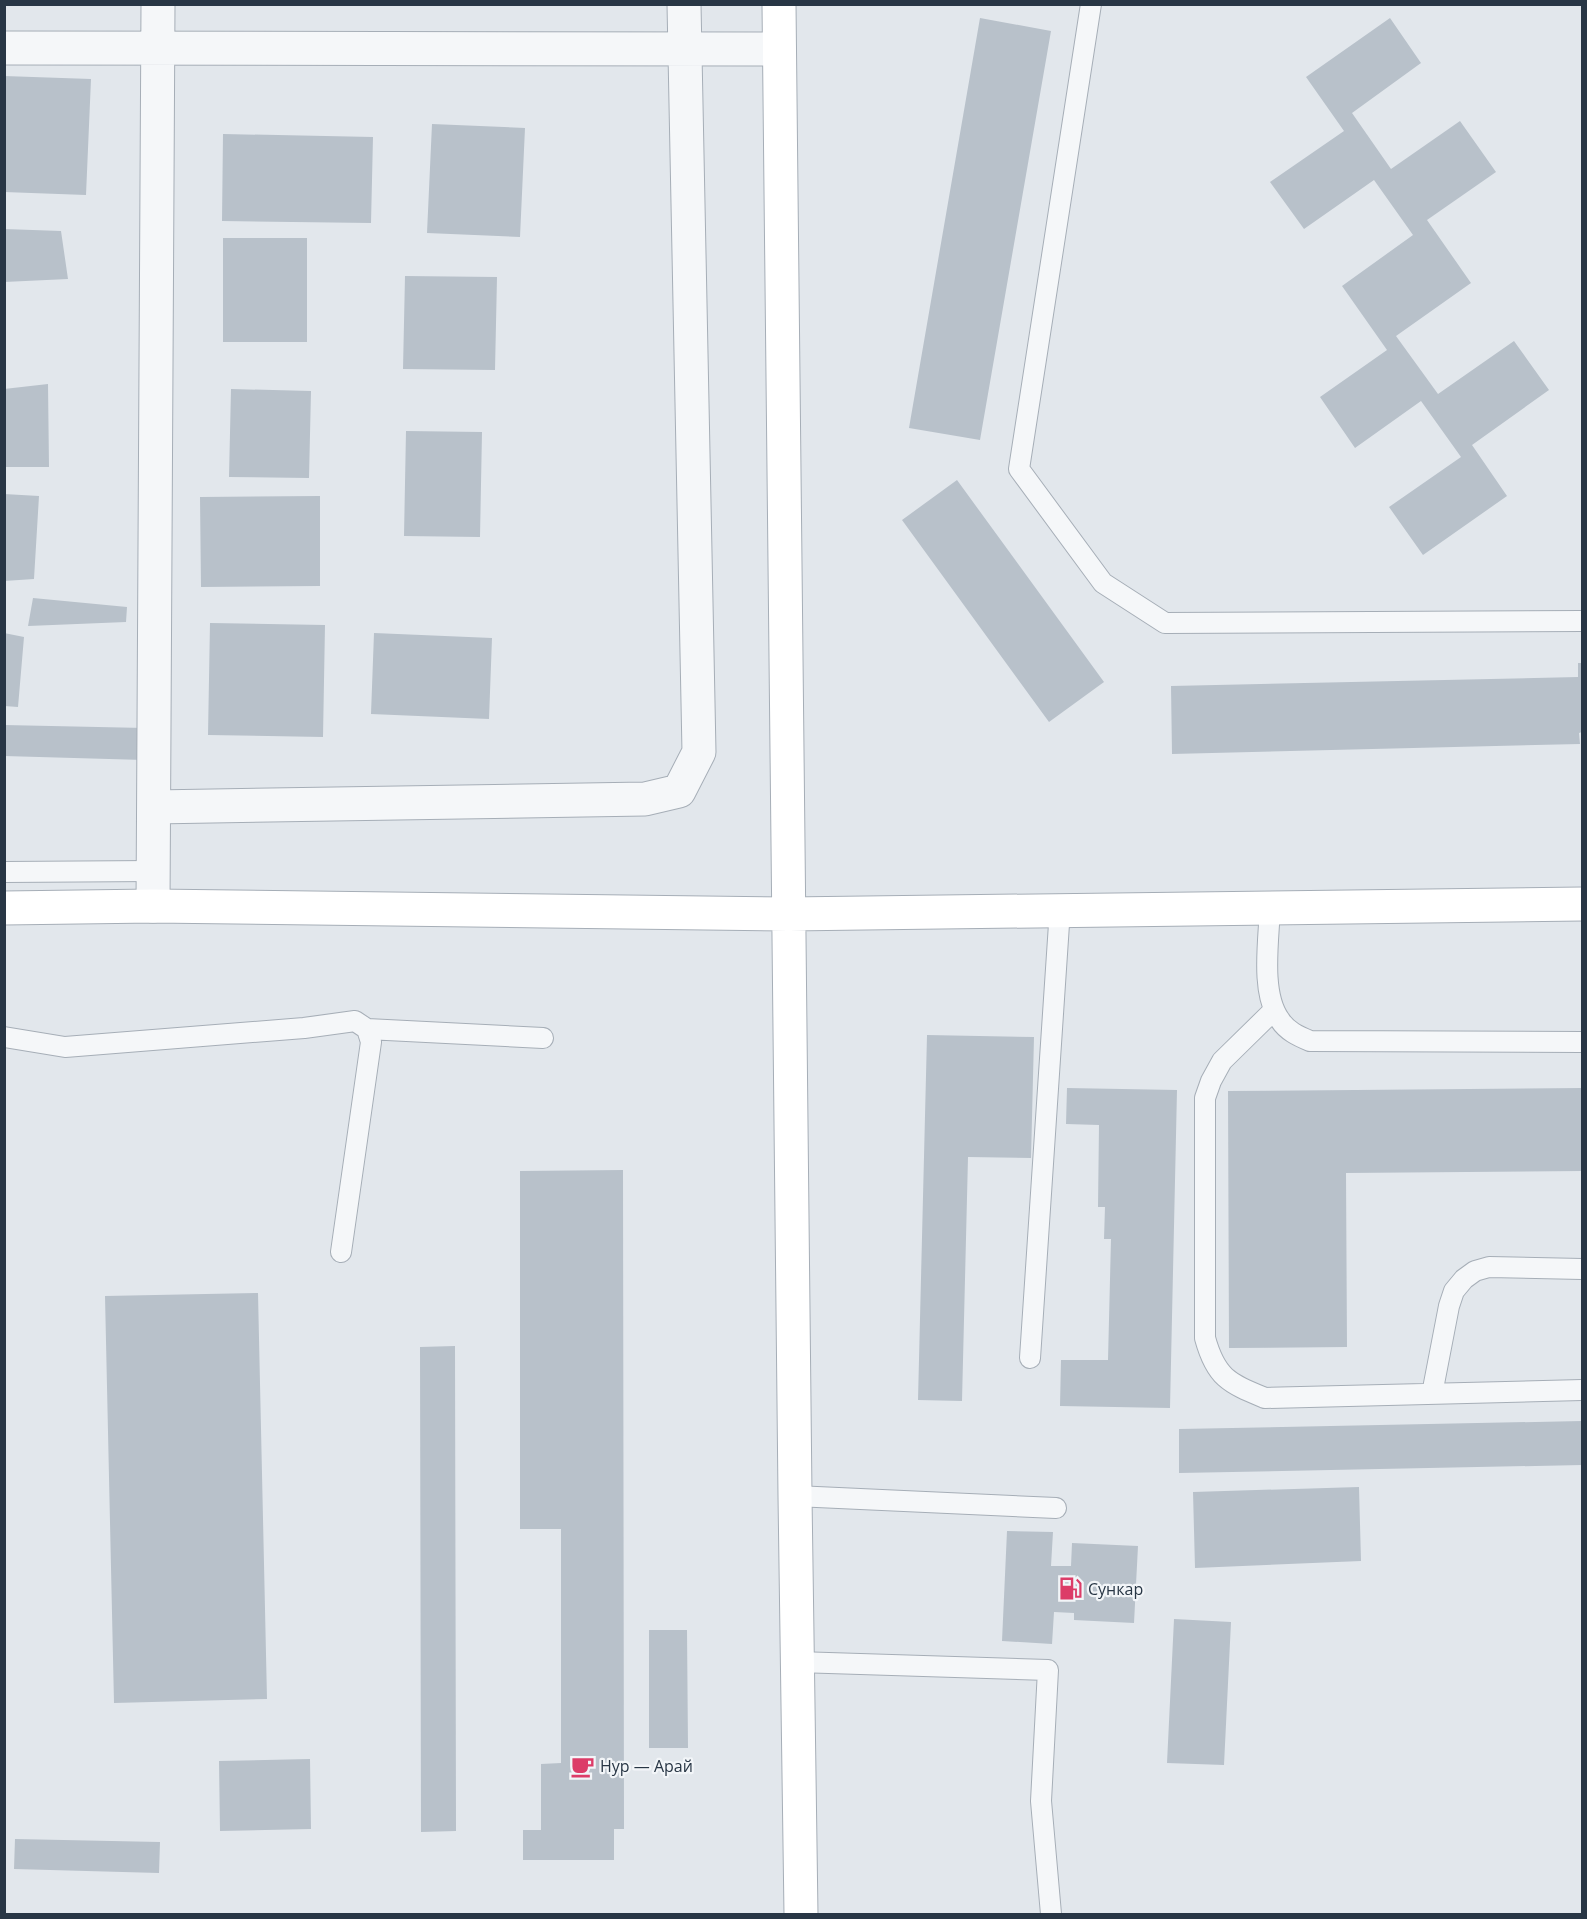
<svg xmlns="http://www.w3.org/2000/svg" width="1587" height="1919" viewBox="0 0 1587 1919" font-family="'Open Sans',sans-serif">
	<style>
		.building { fill: #b8c1ca }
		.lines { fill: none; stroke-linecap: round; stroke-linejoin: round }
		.lane-casing { stroke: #a6aeb7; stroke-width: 22 }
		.street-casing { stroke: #a6aeb7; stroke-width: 35 }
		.secondary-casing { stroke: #a6aeb7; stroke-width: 35 }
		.lane { stroke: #f5f7f9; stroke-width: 20 }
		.street { stroke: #f5f7f9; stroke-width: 33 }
		.secondary { stroke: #fff; stroke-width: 33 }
		.labels { text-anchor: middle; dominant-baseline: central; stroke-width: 4.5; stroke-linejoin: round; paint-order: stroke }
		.poi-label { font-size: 16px; fill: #283645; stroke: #f2f5f8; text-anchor: start }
	</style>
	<rect width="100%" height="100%" fill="#e2e7ec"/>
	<!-- building -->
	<path class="building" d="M980 18 1051 31 980 440 909 428Z
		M1390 18 1421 63 1352 113 1391 169 1460 121 1496 172 1427 220 1471 283 1396 336 1438 394 1514 341 1549 390 1472 445 1507 496 1423 555 1389 507 1461 457 1421 401 1355 448 1320 397 1387 350 1342 286 1413 235 1374 180 1304 229 1270 182 1344 131 1306 77Z
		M4 76 91 79 86 195 4 192Z
		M432 124 525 128 520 237 427 233Z
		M223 134 373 137 371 223 222 221Z
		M4 229 61 231 68 279 4 282Z
		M223 238H307V342H223Z
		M405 276 497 277 495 370 403 369Z
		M48 384 49 467H4V389Z
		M231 389 311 391 309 478 229 477Z
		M406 431 482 432 480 537 404 536Z
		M957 480 1104 682 1049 722 902 520Z
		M4 494 39 496 34 579 4 581Z
		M320 496V586L201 587 200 497Z
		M33 598 127 607 126 622 28 626Z
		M210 623 325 625 323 737 208 735Z
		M4 633 24 637 18 707 4 706Z
		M374 633 492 638 489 719 371 714Z
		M1578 663H1582V732L1579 733 1580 744 1172 754 1171 686 1578 677Z
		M4 725 145 728 144 760 4 756Z
		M927 1035 1034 1037 1031 1158 968 1157 962 1401 918 1400Z
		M1067 1088 1177 1090 1170 1408 1060 1406 1061 1360H1108L1111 1239H1104L1105 1207H1098L1099 1125 1066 1124Z
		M1582 1088V1171L1346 1173 1347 1347 1229 1348 1228 1091Z
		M623 1170 624 1829H614V1860H523V1830H541V1764L561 1763V1529H520V1171Z
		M258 1293 267 1699 114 1703 105 1296Z
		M455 1346 456 1831 421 1832 420 1347Z
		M1582 1421V1465L1179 1473V1429Z
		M1359 1487 1361 1561 1195 1568 1193 1492Z
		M1007 1531 1053 1532 1051 1566H1071L1072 1543 1138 1546 1134 1623 1074 1620V1613L1054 1612 1052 1644 1002 1641Z
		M1174 1619 1231 1622 1224 1765 1167 1763Z
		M649 1630H687L688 1748H649Z
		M310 1759 311 1829 220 1831 219 1761Z
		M15 1839 160 1842 159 1873 14 1869Z"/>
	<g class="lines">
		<defs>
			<path id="lane" d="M1091 4 1019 469 1103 583 1165 623 1582 621
				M4 872 153 871
				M1270 907C1269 939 1260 993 1280 1020 1287 1031 1298 1036 1310 1041L1582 1042
				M1274 1010 1222 1061 1211 1081 1205 1098V1338C1216 1378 1229 1383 1265 1398L1582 1390
				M367 1029 543 1038
				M4 1037 65 1047 304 1028 355 1021 367 1029 371 1042 341 1252
				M1030 1358 1060 909
				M1432 1394 1449 1306 1454 1291 1464 1279 1475 1271 1489 1267 1582 1269
				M795 1496 1056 1508
				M797 1662 1048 1670 1041 1801 1051 1914"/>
			<path id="street" d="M4 48 779 49
				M154 807 645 799 679 791 699 752 684 4
				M153 906 158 4"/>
			<path id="secondary" d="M779 4 795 1496 801 1914
				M4 908 153 906 789 914 1582 904"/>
		</defs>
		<!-- lane casing -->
		<use href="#lane" class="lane-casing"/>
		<!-- street casing -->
		<use href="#street" class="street-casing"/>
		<!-- secondary casing -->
		<use href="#secondary" class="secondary-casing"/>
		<!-- lane -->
		<use href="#lane" class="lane"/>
		<!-- street -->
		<use href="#street" class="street"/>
		<!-- secondary -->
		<use href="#secondary" class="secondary"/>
	</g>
	<!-- icons -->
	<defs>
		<symbol id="fuel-bare" viewBox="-9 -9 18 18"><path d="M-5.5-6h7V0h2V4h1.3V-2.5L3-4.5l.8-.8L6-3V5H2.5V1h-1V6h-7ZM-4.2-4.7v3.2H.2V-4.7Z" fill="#dc3c68" stroke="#f2f5f8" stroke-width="2.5" paint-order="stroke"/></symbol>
		<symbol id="cafe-bare" viewBox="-9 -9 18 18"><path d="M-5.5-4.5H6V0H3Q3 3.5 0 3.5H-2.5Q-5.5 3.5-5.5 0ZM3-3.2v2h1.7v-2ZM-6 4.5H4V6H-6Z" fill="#dc3c68" stroke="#f2f5f8" stroke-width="2.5" paint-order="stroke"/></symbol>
	</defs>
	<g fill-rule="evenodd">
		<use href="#fuel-bare" x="1054" y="1572" width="33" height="33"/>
		<use href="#cafe-bare" x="566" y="1750" width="33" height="33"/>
	</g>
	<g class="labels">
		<!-- poi labels -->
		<g class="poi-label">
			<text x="1088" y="1589">Сункар</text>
			<text x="600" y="1766">Нур — Арай</text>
		</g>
	</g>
	<!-- border -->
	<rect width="1587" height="1919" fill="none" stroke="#283645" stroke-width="12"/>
</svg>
